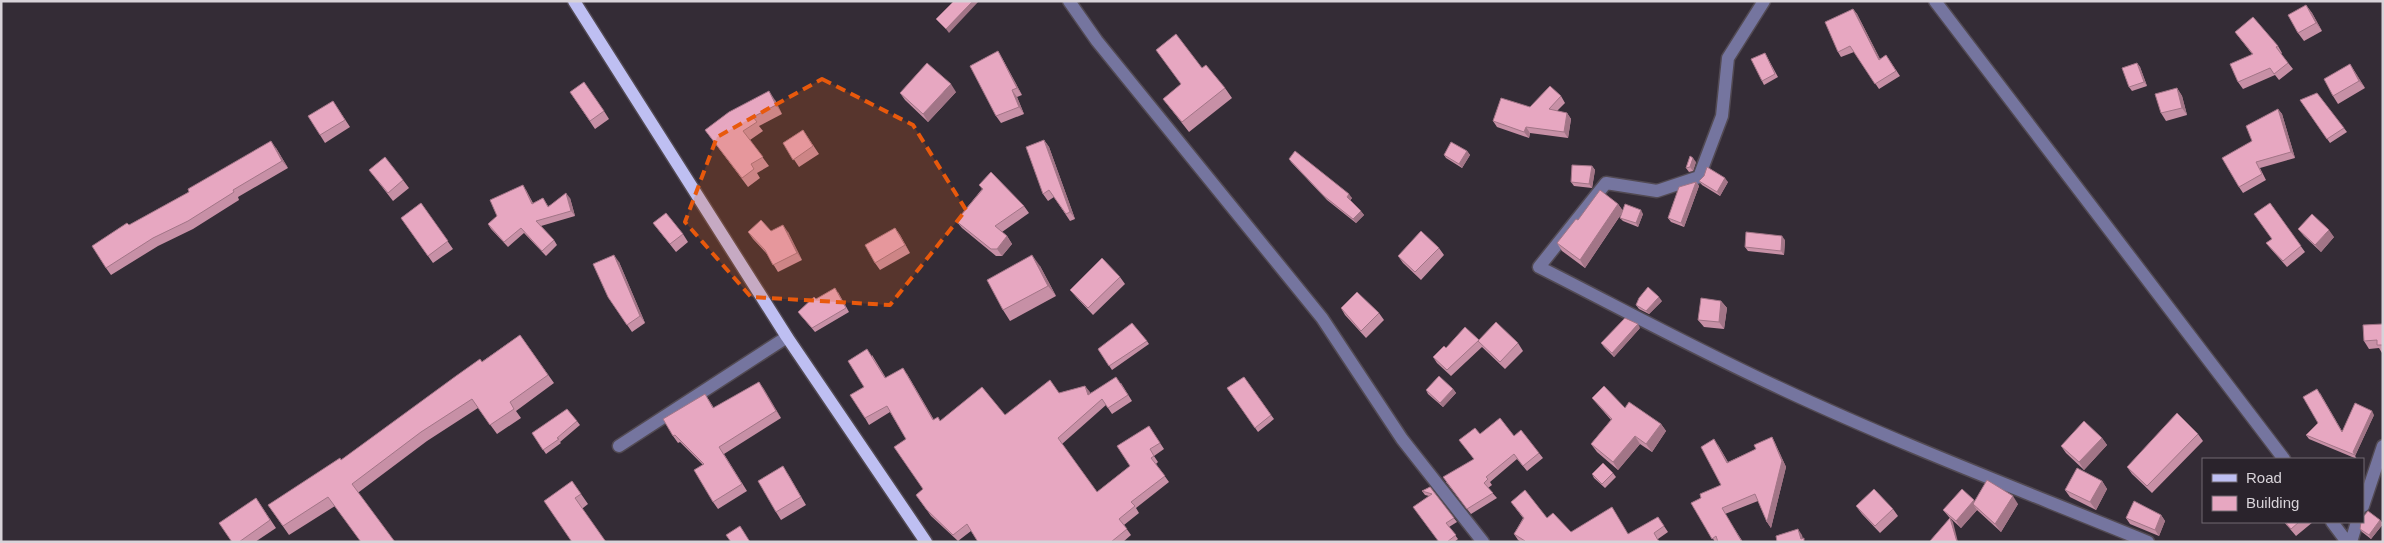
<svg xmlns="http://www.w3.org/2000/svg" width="2384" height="543" viewBox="0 0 2384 543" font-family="Helvetica,sans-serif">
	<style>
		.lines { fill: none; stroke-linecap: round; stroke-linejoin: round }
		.minor-casing { stroke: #524a53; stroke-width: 15 }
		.major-casing { stroke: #524a53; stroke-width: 15 }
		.minor { stroke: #75759f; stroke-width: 12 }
		.major { stroke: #bebff2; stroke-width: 12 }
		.wall { fill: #c790a6 }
		.shaded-wall { fill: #a27587 }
		.building { fill: #e7a7c1; stroke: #a27587 }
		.marked { fill: #e8590c; fill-opacity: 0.2; stroke: #e8590c; stroke-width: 4; stroke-dasharray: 10 6; stroke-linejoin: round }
	</style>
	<rect width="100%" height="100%" fill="#342c36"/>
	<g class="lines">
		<defs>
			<path id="minor" d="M1069 1 1097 41 1322 318 1402 439 1483 542
				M1764 1 1728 58 1722 116 1699 177 1657 191 1606 183 1539 267C1620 308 1699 351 1782 389 1902 445 2026 492 2148 542
				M1935 1 2284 459
				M619 446 787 337
				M2363 506 2383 446
				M2332 522 2347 542
				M2351 542 2357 522"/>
			<path id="major" d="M574 1 787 337 926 542"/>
		</defs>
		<!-- minor casing -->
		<use href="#minor" class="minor-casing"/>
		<!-- major casing -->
		<use href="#major" class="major-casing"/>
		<!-- minor -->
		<use href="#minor" class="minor"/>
		<!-- major -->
		<use href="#major" class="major"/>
	</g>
	<!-- wall -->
	<path class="wall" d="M2306 5 2312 13 2322 31 2304 41 2298 33Z
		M1853 9 1857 14 1880 59 1886 55 1900 76 1879 89 1854 52 1841 57 1838 52Z
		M2235 32 2278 46 2282 53 2281 54 2293 69 2279 80 2275 75 2243 89 2238 82 2252 54Z
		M998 51 1002 58 1022 95 1017 97 1024 114 1001 123 996 116Z
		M1765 53 1778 77 1764 85 1762 81Z
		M2137 63 2140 67 2147 86 2132 91 2129 87Z
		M2350 64 2365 88 2338 104 2333 96Z
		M1202 68 1225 88 1232 98 1189 132 1163 99Z
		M2177 88 2182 96 2187 115 2166 121 2161 113Z
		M570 92 604 111 609 119 595 129Z
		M956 92 928 122 905 100 900 93Z
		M1561 96 1565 103 1557 111 1567 113 1571 119 1568 138 1530 133 1529 138 1497 127 1493 121Z
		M775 100 782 114 759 126 763 131 750 140 769 166 757 173 760 178 748 187 705 130Z
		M2300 100 2344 128 2347 132 2330 143Z
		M333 101 350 127 325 143 320 135Z
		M2278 109 2282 114 2295 158 2260 168 2266 180 2243 193 2239 187 2252 141Z
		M803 130 819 154 799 167 783 143Z
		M1044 140 1049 147 1075 219 1070 221 1054 197 1048 201 1043 194Z
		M276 148 288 168 238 197 239 200 193 229 158 246 111 275 106 268 129 225 189 192Z
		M1467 151 1470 155 1462 168 1446 158 1444 155Z
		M1289 159 1352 198 1350 200 1364 215 1356 223 1327 200 1291 162Z
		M1696 162 1693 171 1689 172 1686 168Z
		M1592 166 1595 170 1592 188 1574 186 1571 182Z
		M369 170 403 180 409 188 393 201Z
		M1704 176 1728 182 1720 196 1702 185 1699 181Z
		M1696 182 1699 186 1684 227 1671 222 1668 218Z
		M979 185 1024 206 1029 213 1002 232 1007 236 1012 244 1002 256H996L962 228 956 221 982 189Z
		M526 190 533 203 543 198 548 206 570 198 575 216 541 226 554 240 557 245 546 256 524 233 508 247 491 229 488 224Z
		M421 203 453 249 433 263 401 218Z
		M2270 203 2305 252 2287 267 2271 249 2266 243 2272 239Z
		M1618 204 1623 211 1643 214 1638 227 1623 221 1620 218 1622 213 1585 268 1562 251 1557 243 1578 220Z
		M653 223 683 234 688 242 676 252Z
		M895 228 900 235 910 253 880 270 875 263Z
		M2298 229 2334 237 2321 252 2304 236Z
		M771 231 788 232 802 260 778 272 767 254 753 239 748 232Z
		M1785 240 1784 255 1748 251 1745 247Z
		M1439 248 1444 255 1421 280 1403 263 1398 256Z
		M619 262 645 323 632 332 608 297Z
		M1040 266 1056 296 1010 321 1003 310Z
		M1120 277 1125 284 1093 315 1076 297 1070 290Z
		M838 292 849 312 815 332 798 312 816 299Z
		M1662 301 1649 314 1639 309 1636 305Z
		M1721 301 1727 308 1724 329 1704 327 1698 320Z
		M1341 308 1379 313 1384 320 1366 338 1345 315Z
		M2383 324V353H2382L2379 348 2369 349 2364 341Z
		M1640 328 1614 357 1604 347 1601 343Z
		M520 335 554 383 516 411 521 418 497 434 478 408 427 441 359 492 335 506 289 535 268 505 341 460Z
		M1479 340 1518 343 1523 351 1505 369 1482 347 1451 376 1437 363 1433 357 1446 348Z
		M1147 341 1149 344 1112 370 1098 349Z
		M872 355 886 378 907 374 934 420 940 421 1005 415 1059 393 1085 386 1090 393 1121 383 1132 401 1112 414 1106 405 1062 444 1097 492 1130 466 1149 426 1164 449 1154 456 1158 462 1156 464 1169 482 1136 508 1139 513 1124 525 1131 535 1123 542H978L971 531 958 541 931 516 916 495 923 489 906 439 890 412 869 425 865 418 864 387Z
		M1244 377 1274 419 1258 432 1227 388Z
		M759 382 781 418 724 454 747 491 718 509 713 502 703 465 680 442 678 443 673 436 705 394 714 408Z
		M1453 389 1456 393 1443 407 1428 394 1426 390Z
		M2320 393 2342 431 2374 415 2355 456 2357 459 2309 439 2306 435 2318 423Z
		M1592 398 1625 408 1661 424 1666 431 1652 452 1640 444 1618 470 1597 452 1591 444 1611 420 1598 405Z
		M577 421 580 425 560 442 561 443 546 454 532 433Z
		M1480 434 1514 436 1539 453 1543 458 1527 471 1517 459 1490 482 1492 485 1488 488 1497 498 1471 514 1446 482 1474 459 1459 440Z
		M2198 434 2203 441 2152 493 2132 474 2127 467Z
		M1772 437 1775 443 1786 467 1771 528 1767 522 1758 501 1725 514 1743 542H1715L1691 503 1701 498 1721 485 1718 445 1728 462 1756 449Z
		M2102 438 2107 445 2084 470 2066 453 2061 446Z
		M1613 473 1616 477 1605 488 1594 478 1592 474Z
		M788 474 806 505 781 520 776 512Z
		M572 481 588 504 583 508 572 542Z
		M2102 481 2107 489 2096 510 2070 497 2065 490Z
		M1430 487 1457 522 1449 527 1458 539 1454 542H1439L1429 496 1425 495 1422 491Z
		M256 498 276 528 255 542H232Z
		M1975 501 2018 504 2001 532 1977 510 1961 528 1949 517 1943 510Z
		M1511 502 1547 518 1571 532 1629 534 1658 517 1668 532 1658 539 1659 542H1521L1518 540 1514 534 1523 518Z
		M1856 506 1893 509 1898 516 1880 533 1862 514Z
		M2161 515 2165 521 2159 536 2130 524 2126 518Z
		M2380 520 2383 524 2371 539 2362 532 2360 529Z
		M2284 522H2313L2296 536Z"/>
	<!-- shaded-wall -->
	<path class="shaded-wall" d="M973 1H979L949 33 946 29Z
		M2306 5 2312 13 2322 31 2316 23Z
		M1853 9 1857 14 1883 65 1879 60Z
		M998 51 1002 58 1022 95 1017 88Z
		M2137 63 2140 67 2147 86 2144 82Z
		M2350 64 2365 88 2359 81Z
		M951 84 956 92 928 122 923 114Z
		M2177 88 2182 96 2187 115 2182 108Z
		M1012 90 1017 97 1024 114 1019 107Z
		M769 91 775 100 782 114 776 105Z
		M2278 109 2282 114 2295 158 2291 152Z
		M1567 113 1571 119 1568 138 1564 132Z
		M1526 127 1530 133 1529 138 1524 132Z
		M1044 140 1049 147 1075 219 1070 212Z
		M271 141 276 148 288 168 282 161Z
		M1467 151 1470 155 1462 168 1459 164Z
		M1693 158 1696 162 1693 171 1690 167Z
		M1592 166 1595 170 1592 188 1589 184Z
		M1725 178 1728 182 1720 196 1717 192Z
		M1696 182 1699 186 1684 227 1681 223Z
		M523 185 526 190 535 209 532 204Z
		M566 193 570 198 575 216 571 211Z
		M1349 194 1352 198 1350 201 1347 197Z
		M1618 204 1623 211 1585 268 1580 260Z
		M1641 210 1643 214 1638 227 1636 223Z
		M1361 211 1364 215 1356 223 1353 219Z
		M783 225 788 232 802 260 797 253Z
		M895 228 900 235 910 253 905 245Z
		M2329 230 2334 237 2321 252 2315 245Z
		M1007 236 1012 244 1002 256 997 249Z
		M1782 236 1785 240 1784 255 1781 251Z
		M614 255 619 262 645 323 640 316Z
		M1032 255 1040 266 1056 296 1048 286Z
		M1659 297 1662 301 1649 314 1646 311Z
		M1721 301 1727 308 1724 329 1719 322Z
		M1638 324 1640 328 1614 357 1612 353Z
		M903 368 907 374 938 427 933 420Z
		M759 382 764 389 781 418 776 411Z
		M1085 386 1090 392 1092 401 1088 395Z
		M1453 389 1456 393 1443 407 1440 403Z
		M2372 411 2374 415 2355 456 2357 459 2353 452Z
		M1661 424 1666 431 1652 452 1646 444Z
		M1635 436 1640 444 1618 470 1613 462Z
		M1772 437 1775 443 1786 467 1771 528 1767 522Z
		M2102 438 2107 445 2084 470 2079 462Z
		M1714 439 1718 445 1731 468 1727 463Z
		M2102 481 2107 489 2096 510 2090 502Z
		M2013 496 2018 504 2001 532 1995 524Z
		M1974 500 1979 507 1973 504 1977 510 1961 528 1956 521Z
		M2161 515 2165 521 2159 536 2155 530Z
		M1950 518 1953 522 1958 542H1957Z
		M2380 520 2383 524 2371 539 2369 535Z
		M1798 529 1802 535 1804 542 1801 539Z"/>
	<!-- building -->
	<path class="building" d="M954 1H973L946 29 936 19Z
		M2306 5 2316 23 2298 33 2288 15Z
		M1853 9 1879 60 1886 55 1896 71 1875 84 1850 46 1838 52 1825 22Z
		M2253 17 2278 46 2276 47 2288 63 2274 74 2270 68 2238 82 2230 64 2253 54 2235 32Z
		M1176 34 1202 68 1206 65 1225 88 1182 122 1163 99 1181 84 1156 50Z
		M998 51 1017 88 1012 90 1019 107 996 116 970 66Z
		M1765 53 1775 74 1762 81 1751 59Z
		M927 63 951 84 923 114 900 93Z
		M2137 63 2144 82 2129 87 2122 68Z
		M2350 64 2359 81 2333 96 2324 79Z
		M584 82 604 111 590 121 570 92Z
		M1550 86 1561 96 1549 109 1567 113 1564 132 1526 127 1524 132 1493 121 1501 98 1530 107Z
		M2177 88 2182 108 2161 113 2155 94Z
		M769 91 776 105 753 117 757 122 743 131 763 157 751 164 754 169 742 178 705 130 729 112Z
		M2317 93 2344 128 2327 139 2300 100Z
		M333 101 345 120 320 135 308 116Z
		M2278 109 2291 152 2256 162 2262 174 2239 187 2222 158 2252 141 2246 126Z
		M803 130 813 146 793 160 783 143Z
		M1044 140 1070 212 1066 214 1049 190 1043 194 1026 147Z
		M271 141 282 161 233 190 234 192 188 221 153 238 106 268 92 246 127 223 129 225 189 192 188 189Z
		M1451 142 1467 151 1459 164 1444 155Z
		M1295 151 1349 194 1347 197 1361 211 1353 219 1324 196 1289 159Z
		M1690 156 1693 158 1690 167 1686 168Z
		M385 157 403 180 388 193 369 170Z
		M1572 165 1592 166 1589 184 1571 182Z
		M1707 167 1725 178 1717 192 1699 181 1704 176Z
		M991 172 1024 206 995 226 1007 236 997 249H991L956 221 983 189 979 185Z
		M1696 182 1681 223 1668 218 1679 187Z
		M523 185 532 204 543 198 548 207 566 193 571 211 536 221 554 240 542 251 521 228 504 242 488 224 497 216 490 200Z
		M1600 190 1618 204 1580 260 1557 243 1576 219 1578 220Z
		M421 203 448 241 428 256 401 218Z
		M2270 203 2301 246 2283 261 2266 243 2272 239 2254 214Z
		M1625 204 1641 210 1636 223 1620 218Z
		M666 213 683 234 670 244 653 223Z
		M2312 214 2329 230 2315 245 2298 229Z
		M761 220 771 231 783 225 797 253 773 265 765 250 748 232Z
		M895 228 905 245 875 263 865 245Z
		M1421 231 1439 248 1415 272 1398 256Z
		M1746 232 1782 236 1781 251 1745 247Z
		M614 255 640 316 627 325 608 297 593 264Z
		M1032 255 1048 286 1003 310 987 280Z
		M1102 258 1120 277 1088 308 1070 290Z
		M1648 287 1659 297 1646 311 1636 305 1639 298Z
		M835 288 846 308 812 328 798 312 814 297 816 299Z
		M1357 292 1379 313 1361 331 1341 308Z
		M1701 298 1721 301 1719 322 1698 320Z
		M1625 318 1638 324 1612 353 1601 343Z
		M1496 322 1518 343 1500 362 1478 341Z
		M1132 323 1147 341 1109 366 1098 349Z
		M2383 324V345H2377V340L2364 341 2363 325Z
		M1465 327 1479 340 1447 370 1433 357 1444 346 1446 348Z
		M520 335 548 375 510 402 514 409 490 425 472 399 421 432 352 484 395 542H361L328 497 283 526 268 505 340 458 341 460 456 376 480 359 482 362Z
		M867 349 885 378 903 368 933 420 938 417 940 421 982 387 1005 415 1050 380 1059 393 1085 386 1088 395 1116 377 1128 395 1108 408 1102 399 1058 438 1097 492 1130 466 1117 446 1149 426 1160 443 1150 449 1154 456 1151 458 1165 476 1131 502 1135 506 1119 519 1127 529 1111 542H978L967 524 953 535 927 510 916 495 923 489 894 447 906 439 887 406 865 418 850 395 864 387 848 361Z
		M1439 376 1453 389 1440 403 1426 390Z
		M1244 377 1271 415 1255 428 1227 388Z
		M759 382 776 411 719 447 742 484 713 502 694 470 704 464 675 435 673 436 663 419 705 394 713 408Z
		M1604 386 1625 408 1629 402 1661 424 1646 444 1635 436 1613 462 1591 444 1612 419 1592 398Z
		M2317 389 2342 432 2355 403 2372 411 2353 452 2355 455 2306 435 2318 423 2303 397Z
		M567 409 577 421 557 438 559 439 543 450 532 433Z
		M2177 413 2198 434 2147 486 2127 467Z
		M1500 418 1514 436 1521 430 1539 453 1523 466 1514 454 1486 477 1488 479 1484 483 1493 493 1467 509 1443 477 1474 459 1459 440 1475 428 1480 434Z
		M2084 421 2102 438 2079 462 2061 446Z
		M1772 437 1782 461 1767 522 1755 494 1722 508 1742 542H1718L1716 536 1712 539 1691 503 1701 498 1700 494 1721 485 1701 447 1714 439 1727 463 1756 449 1754 445Z
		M1603 463 1613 473 1602 484 1592 474Z
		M783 466 801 497 776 512 758 481Z
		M2077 468 2102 481 2090 502 2065 490Z
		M1987 480 2013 496 1995 524 1973 504Z
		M572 481 581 494 575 498 606 542H572L544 501Z
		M1430 487 1454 518 1446 523 1456 535 1447 542H1439L1413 507 1432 494 1422 491Z
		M1874 489 1893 509 1875 526 1856 506Z
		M1962 489 1974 500 1956 521 1943 510Z
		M1525 490 1547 518 1553 513 1571 532 1612 507 1628 534 1658 517 1664 526 1654 533 1659 542H1525V541L1514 534 1524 518 1511 502Z
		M256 498 270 520 239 542H232L219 523Z
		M2134 501 2161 515 2155 530 2126 518Z
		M2368 511 2380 520 2369 535 2360 529 2361 522H2363V517Z
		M1950 518 1957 542H1931L1930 541Z
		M2285 522H2299L2291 529Z
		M740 526 750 542H731L726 535Z
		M1798 529 1801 539 1804 538V542H1777L1776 536Z"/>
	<!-- marked area -->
	<path class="marked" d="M822 79 913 125 966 210 890 305 751 297 685 222 717 137Z"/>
	<!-- border -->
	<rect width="2384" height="543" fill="none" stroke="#d8d3d9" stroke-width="5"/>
	<!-- legend -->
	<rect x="2202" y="458" width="162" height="65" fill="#2a232c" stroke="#706971"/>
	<rect x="2212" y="474" width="25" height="8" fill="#bebff2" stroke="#706971"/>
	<text x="2246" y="483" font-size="15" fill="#d8d3d9">Road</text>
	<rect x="2212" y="496" width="25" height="15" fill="#e7a7c1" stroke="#706971"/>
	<text x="2246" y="508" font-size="15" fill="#d8d3d9">Building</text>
</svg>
